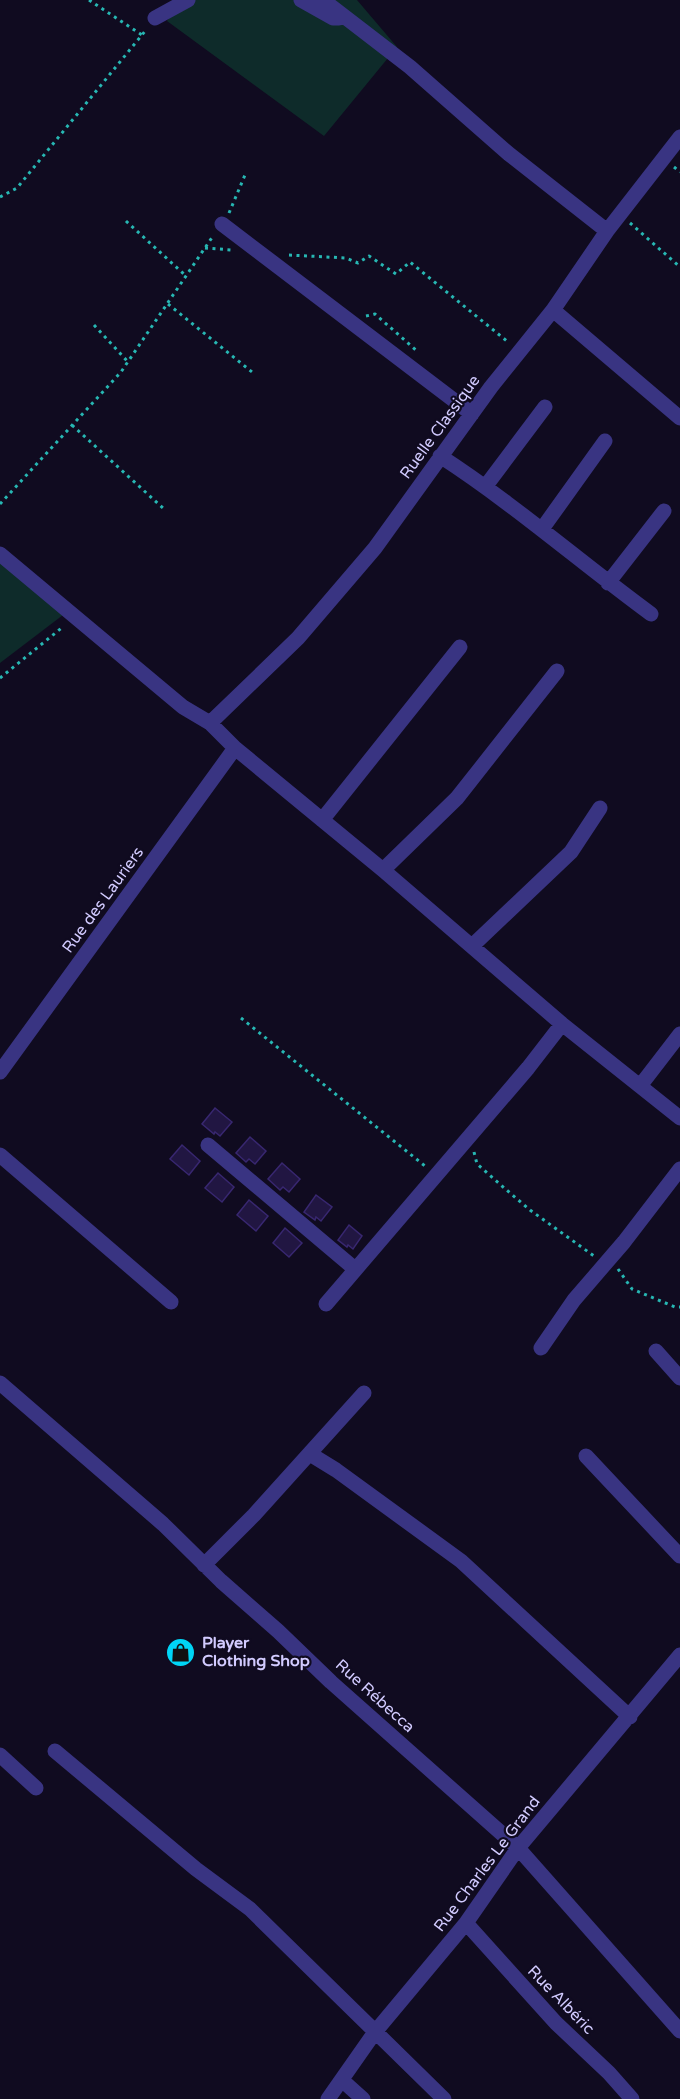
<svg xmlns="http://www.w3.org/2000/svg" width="680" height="2099" viewBox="0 0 680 2099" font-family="'Varela Round',sans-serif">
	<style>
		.green { fill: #0e2b2a }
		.building { fill: #211642; stroke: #382770; stroke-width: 1.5 }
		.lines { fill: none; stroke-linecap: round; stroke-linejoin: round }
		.path { stroke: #27b7b3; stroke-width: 3; stroke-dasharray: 3 4.5; stroke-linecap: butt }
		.minor { stroke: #393482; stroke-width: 15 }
		.labels { text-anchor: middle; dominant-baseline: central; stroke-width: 4.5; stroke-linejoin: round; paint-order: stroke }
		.street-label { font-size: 16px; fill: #d2cbff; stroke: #100b20 }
		.poi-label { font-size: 16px; font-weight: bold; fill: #d2cbff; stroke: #100b20; text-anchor: start }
	</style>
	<rect width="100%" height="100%" fill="#100b20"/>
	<!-- green -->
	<path class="green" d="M180 0H357L397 47 324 136 167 21Z
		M0 561 63 615 0 663Z"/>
	<!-- building -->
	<path class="building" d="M215 1108 232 1122 220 1136 215 1132 214 1134 202 1124Z
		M250 1137 266 1151 255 1164 249 1159 246 1162 236 1153Z
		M182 1145 200 1161 189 1175 170 1159Z
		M282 1163 300 1179 289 1192 283 1187 280 1190 268 1179Z
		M218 1173 234 1187 222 1202 205 1188Z
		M316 1195 332 1207 321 1221 316 1217 315 1220 304 1212Z
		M249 1200 268 1216 256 1231 237 1215Z
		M349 1225 362 1236 353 1249 348 1245 347 1247 338 1240Z
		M285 1228 302 1243 289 1257 273 1243Z"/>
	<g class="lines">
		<!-- path -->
		<path class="path" d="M89 0 142 35
			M674 167 680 172
			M0 197 17 188 146 30
			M229 213 245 175
			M126 221 186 276
			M630 223 680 267
			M205 248 232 250
			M289 255 346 258 358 263 369 256 396 274 410 262 508 342
			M168 304 252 372
			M366 316 375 314 417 351
			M94 325 128 362
			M72 425 164 509
			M0 504 121 372 213 236
			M0 678 64 626
			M241 1018 425 1166
			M474 1152 477 1164 510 1193 530 1210 594 1256
			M618 1269 632 1289 675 1307H680"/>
		<!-- minor -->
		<path class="minor" d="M301 0 333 18H339
			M323 0 410 67 509 154 607 231
			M155 18 188 0
			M222 224 472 414
			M553 310 680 418
			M440 456C514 504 580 562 651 614
			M485 487 545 407
			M542 529 605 441
			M0 554 183 707 210 723 235 748 383 870 562 1024 680 1118
			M608 583 664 511
			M210 723 298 638 375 548 491 387 553 310 607 231 680 137
			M322 820 460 647
			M383 870 457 798 557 671
			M472 946 571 852 600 808
			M0 1072 235 748
			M640 1086 680 1034
			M208 1145 355 1269
			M0 1155 171 1302
			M326 1304 528 1068 562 1024
			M541 1348 574 1300 624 1242 680 1169
			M656 1351 680 1378
			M0 1383 163 1524 221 1581 278 1631 331 1682 518 1848 680 2031
			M310 1454 336 1470 461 1561 630 1717
			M586 1456 680 1556
			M204 1565 254 1515 364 1393
			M55 1751 196 1869 250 1909 444 2099
			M0 1755 36 1788
			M466 1923 556 2023 609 2073 632 2099
			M343 2081 363 2099
			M328 2099 375 2032 466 1923 518 1848 680 1655"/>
	</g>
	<!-- icons -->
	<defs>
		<symbol id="shop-disc" viewBox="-11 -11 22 22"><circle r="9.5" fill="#00d5f6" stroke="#100b20"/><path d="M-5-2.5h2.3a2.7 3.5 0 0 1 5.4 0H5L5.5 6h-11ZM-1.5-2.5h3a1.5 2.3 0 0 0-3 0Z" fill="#111"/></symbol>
	</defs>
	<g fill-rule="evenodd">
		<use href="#shop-disc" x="164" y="1636" width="33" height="33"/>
	</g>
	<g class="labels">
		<!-- street labels -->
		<g class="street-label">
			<text transform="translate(440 427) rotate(-54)">Ruelle Classique</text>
			<text transform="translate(103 900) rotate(-54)">Rue des Lauriers</text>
			<text transform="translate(375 1696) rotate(42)">Rue Rébecca</text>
			<text transform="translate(487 1864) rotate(-53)">Rue Charles Le Grand</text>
			<text transform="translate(561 2000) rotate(46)">Rue Albéric</text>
		</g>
		<!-- poi labels -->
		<g class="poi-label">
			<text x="202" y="1643">Player<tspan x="202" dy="18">Clothing Shop</tspan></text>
		</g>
	</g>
</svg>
